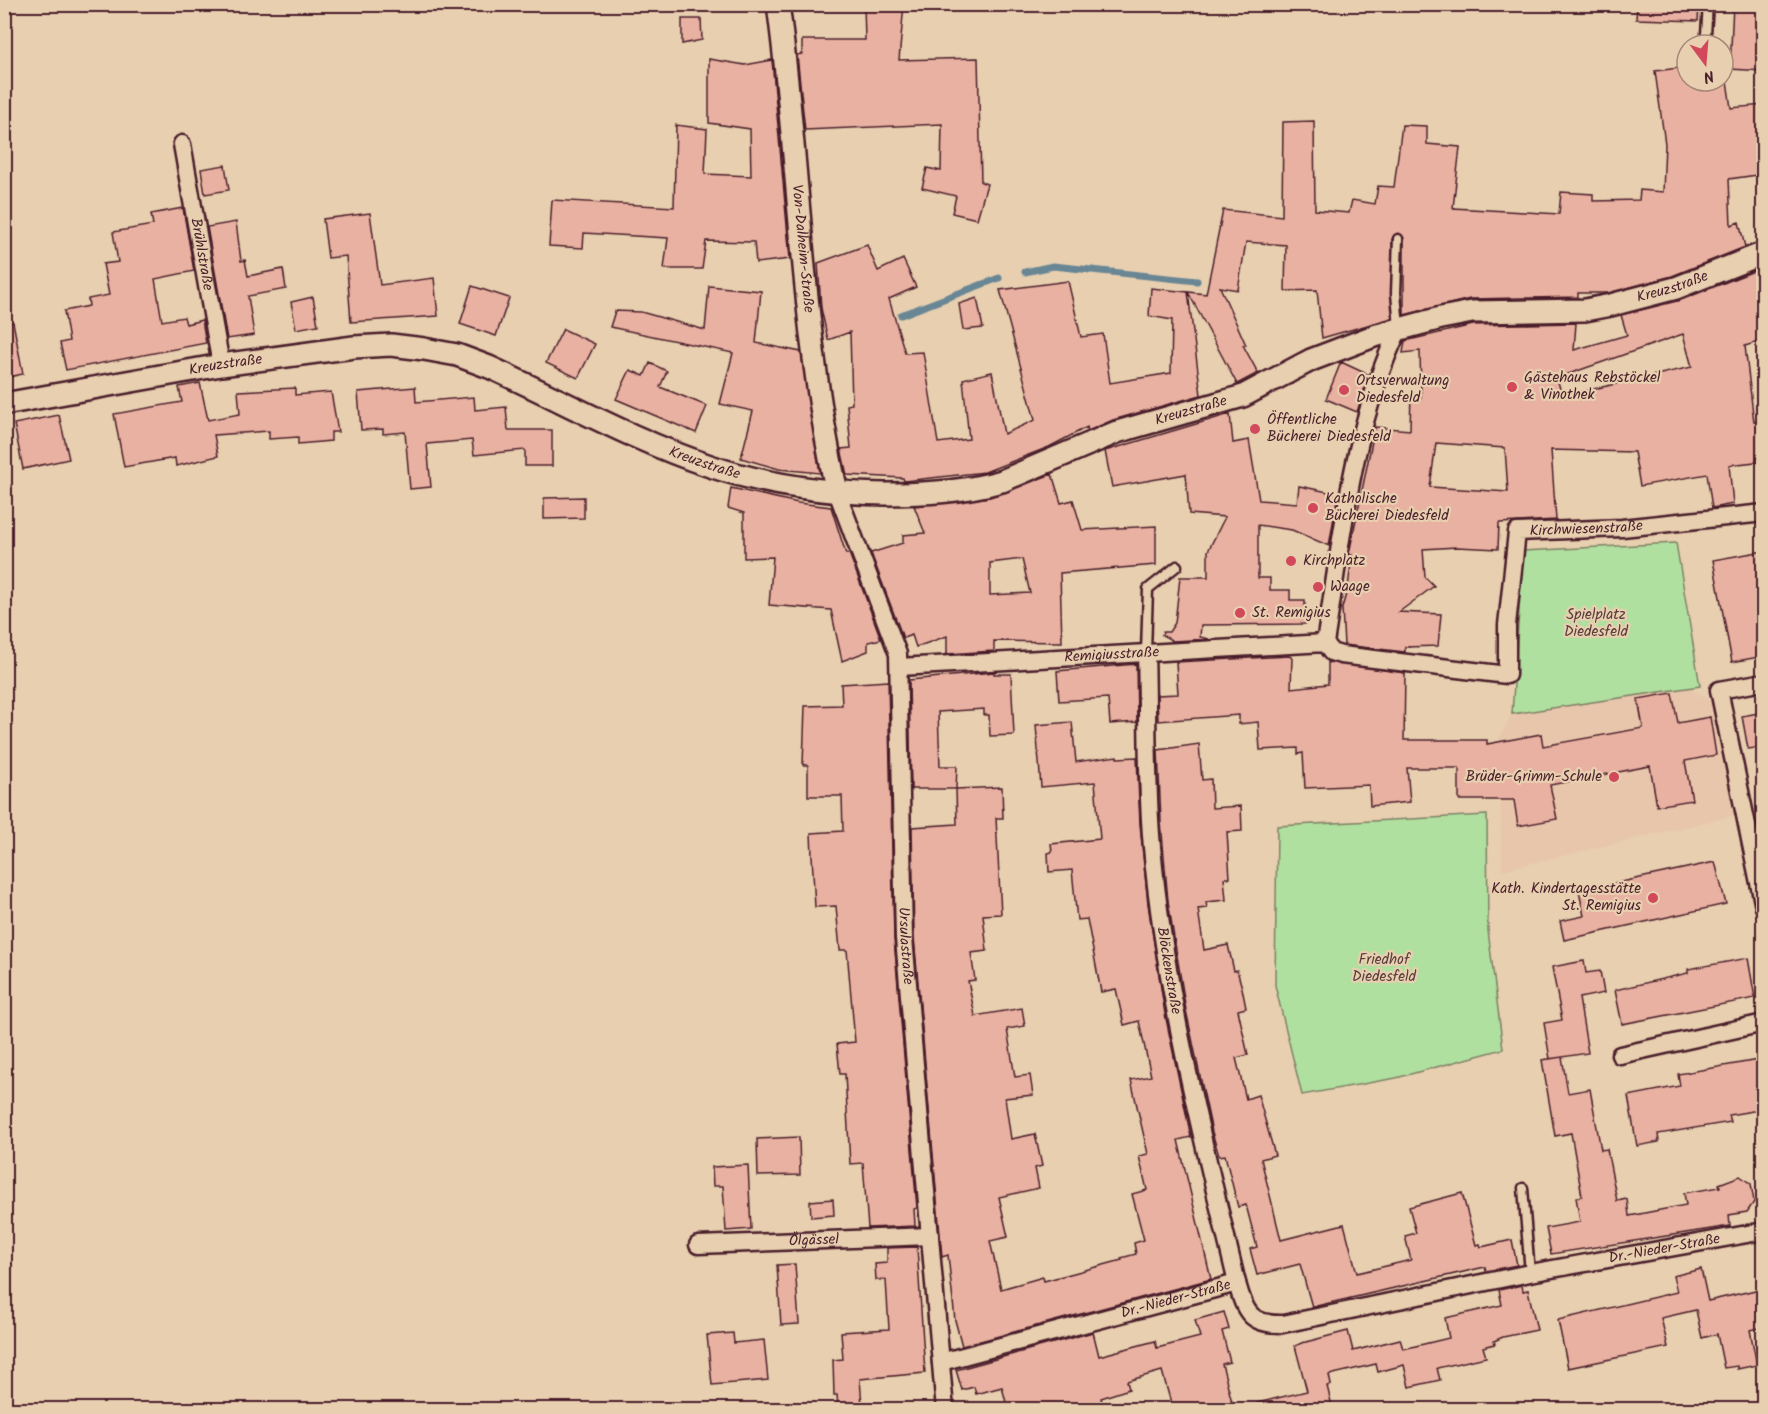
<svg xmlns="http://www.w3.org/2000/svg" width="1768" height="1414" viewBox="0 0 1768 1414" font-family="Kalam,sans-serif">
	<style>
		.built { fill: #e8c6ab }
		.green { fill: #b0e09f; stroke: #7d8065; stroke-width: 1.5 }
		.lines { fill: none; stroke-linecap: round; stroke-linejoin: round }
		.stream { stroke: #698695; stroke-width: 7 }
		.building { fill: #e9b1a1; stroke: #4a1f2b; stroke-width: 1.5; fill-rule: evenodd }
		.service-casing { stroke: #4a1f2b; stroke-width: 13 }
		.minor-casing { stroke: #4a1f2b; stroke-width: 21 }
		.tertiary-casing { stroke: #4a1f2b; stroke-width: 26 }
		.service { stroke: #e7cfaf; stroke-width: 8 }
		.minor { stroke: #e7cfaf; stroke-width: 16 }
		.tertiary { stroke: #e7cfaf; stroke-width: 21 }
		.poi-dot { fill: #d1495b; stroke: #e7cfaf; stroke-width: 2 }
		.labels { text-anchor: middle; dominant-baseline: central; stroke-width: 4.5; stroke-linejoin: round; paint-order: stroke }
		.street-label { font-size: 15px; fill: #4a1f2b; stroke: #e7cfaf }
		.poi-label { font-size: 15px; fill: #4a1f2b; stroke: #e7cfaf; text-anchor: start }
		.park-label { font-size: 15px; fill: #593c3c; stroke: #e7cfaf }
	</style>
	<rect width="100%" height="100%" fill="#e7cfaf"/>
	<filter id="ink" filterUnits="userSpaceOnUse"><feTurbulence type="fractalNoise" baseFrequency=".0167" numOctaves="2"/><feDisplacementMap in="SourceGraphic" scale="12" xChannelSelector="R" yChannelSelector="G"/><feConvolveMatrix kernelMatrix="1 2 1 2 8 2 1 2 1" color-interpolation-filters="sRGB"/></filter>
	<g filter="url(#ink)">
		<!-- built -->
		<path class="built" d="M1689 688 1714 703 1736 815 1502 870 1499 738 1512 714Z"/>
		<!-- green -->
		<path class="green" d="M1676 543 1700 686 1512 714 1523 551Z
			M1487 815 1488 931 1503 1049 1396 1078 1302 1095 1275 985 1277 826Z"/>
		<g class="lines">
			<!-- stream -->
			<path class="stream" d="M1025 272 1053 266 1197 281
				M901 315 999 278"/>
		</g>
		<!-- building -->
		<path class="building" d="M864 4H904L899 60 978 58 981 182 987 184 977 219 952 213 956 196 922 188 927 168 941 171 942 124 805 130 797 55 802 54V40H865Z
			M1637 4H1699L1698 21 1636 19Z
			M1733 4H1764V71L1730 69Z
			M682 19H701L702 40 682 44Z
			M709 59 745 65 772 60 790 259 756 263 754 242 706 241 702 269H664L668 238 584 233 583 248 549 246 552 200 674 207 676 125 707 129 705 174 751 176 750 129 709 123Z
			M1687 67V81H1727L1731 108 1764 105V174L1729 179 1731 225 1739 222 1745 247 1672 276 1608 293H1578V297L1470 299 1404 315V239L1398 233 1392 239V318L1322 338 1317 290 1285 291 1286 245 1246 242 1238 290 1220 287 1246 345H1243L1258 373 1237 384 1188 292 1206 294 1223 210 1282 216 1283 122 1314 121 1315 210 1349 213 1352 200 1375 204 1378 186 1394 187 1402 125 1427 126V144L1460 147 1453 208 1559 214 1561 192 1593 194V201L1639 200 1640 190 1663 192 1665 144 1655 71Z
			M225 165 229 190 205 194 201 169Z
			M183 208 194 271 155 279 162 321 184 317 186 324 202 320 206 343 66 370 60 343 69 341 64 311 89 306 88 299 109 295 103 264 118 262 113 232 153 225 151 214Z
			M370 213 380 285 434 278 438 316 351 322 346 256 328 258 323 219Z
			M236 222 241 261 245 260 248 276 283 269 286 289 248 296 254 335 227 339 207 227Z
			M867 245 878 271 903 259 916 287 889 299 905 353 923 352 938 443 969 439 963 379 992 372 1004 434 1035 420 1000 290 1068 281 1081 337 1103 334 1110 383 1171 373 1172 320 1149 316 1151 288 1188 292 1201 395 1113 420 1088 431 1087 427 1049 447 985 472 904 481 903 478 847 475 841 449 851 448 847 405 852 404 850 332 828 340 821 308 818 263Z
			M1764 267V340L1745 346 1754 422 1764 420V461L1729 465 1733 504 1712 508 1707 474 1640 486 1634 452 1551 450 1556 520 1499 523 1498 549 1457 547 1423 549 1425 577 1434 586 1399 612 1441 614 1438 646 1405 647V652L1344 645 1342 608 1348 587 1352 555 1349 554 1375 427 1410 430 1411 393 1421 397 1420 351 1403 353 1405 341 1473 325 1576 323 1574 350 1627 335 1621 315 1681 300ZM1683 334 1692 367 1562 396 1557 378ZM1436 443 1505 448 1508 492 1430 487Z
			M472 286 509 298 496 336 460 324Z
			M709 286 761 291 756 343 801 352 820 473 779 469 741 458 753 411 720 404 733 353 610 327 615 311 641 312 705 330Z
			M313 297 318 325 296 329 291 302Z
			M977 298 983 328 963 330 959 304Z
			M13 322 23 374 4 378V323Z
			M563 329 595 344 578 378 546 363Z
			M1341 362 1369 375 1357 412 1326 399Z
			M650 363 667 371 660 387 707 406 696 433 616 399 630 370 644 376Z
			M200 383 208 420 240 414 238 391 295 388V395L331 392 338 432H331V441L298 444V437L269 439V431L214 435 218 456 176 466 175 458 124 467 114 414 182 402 179 387Z
			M415 387 416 402 474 397 475 410 506 407 508 430H552V466H525V450L474 455 472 440 427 444 431 487 410 489 405 432 383 434V429L361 430 358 392Z
			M1230 414 1233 443 1249 440 1259 500 1297 503 1299 486 1338 494 1329 546 1292 530 1258 525V578H1270V590H1290V600H1305V624L1201 625 1200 637 1209 639 1173 641 1162 635 1163 632H1169L1175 623 1180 577H1208V551L1225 517 1189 514 1186 474 1112 487 1105 451Z
			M59 415 69 459 23 469 14 424Z
			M1052 474 1061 503 1073 500 1082 530 1156 526V565L1060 573 1062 642 994 641V651L947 654V636L916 647 912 635 903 638 871 553 903 543V535L925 533 914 506 990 497ZM1022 559 1030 593 990 595V563Z
			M731 488 798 503 831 507 846 554 849 553 881 639 868 642V651L842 661 831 610 769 605 773 557 744 558V513L728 508Z
			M584 497V518L544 519V498Z
			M1764 551V586H1760L1764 608V656L1732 662 1713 560Z
			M1289 656 1292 658 1291 688 1328 684V662L1405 673 1404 740H1487V744L1541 734 1543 746 1643 728 1638 699 1672 693 1678 723 1710 717 1716 755 1685 761 1692 800 1657 806 1650 766 1550 785 1557 819 1518 826 1514 800H1459V768H1407L1410 802 1370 806 1369 785 1305 788 1303 753 1298 754V748L1260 750 1258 722 1239 724V715L1158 721 1157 695 1178 694 1176 662Z
			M1136 664 1137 722 1110 724 1108 698 1059 701 1057 671Z
			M994 672V674H1011L1014 735 990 736 989 715H984V709L938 712 940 766H957L956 789H911L909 680Z
			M888 681 894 939 917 1208 914 1209 915 1226 868 1228 863 1163 850 1164 845 1074H840L837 1044 855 1042 847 950H840L836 906 815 907 812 856 811 833 843 831 842 796H808V765H803L805 706 842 705 841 684Z
			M1764 712V747L1748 749 1742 716Z
			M1072 722 1076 762 1117 756V758L1137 757 1140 824 1148 904 1165 1014 1191 1137 1178 1140 1211 1279 962 1346 955 1320 948 1255 942 1257 914 937 912 827 957 824 956 789 1002 787 1003 818H996L1001 914 983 915 987 951 971 953 975 980 968 981 975 1016 1022 1008 1025 1026 1007 1029 1015 1077 1030 1075 1033 1095 1005 1098 1011 1139 1035 1134 1042 1166 1035 1168 1039 1188 999 1197 1008 1237 990 1241 1001 1289 1043 1277 1044 1281 1122 1260 1121 1258 1136 1254 1134 1243 1144 1240 1132 1194 1147 1190 1139 1156 1148 1154 1131 1080 1151 1076 1139 1021 1124 1025 1116 989 1101 992 1087 919 1077 920 1072 870 1049 872 1048 853 1052 852 1051 844 1100 839 1095 782 1041 787 1036 725Z
			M1199 744 1202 780 1211 779 1212 808 1241 806 1242 831 1227 832 1230 878H1224L1226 900 1206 902 1207 908 1198 909 1204 950 1228 945 1234 971 1237 970 1242 988 1246 1008 1238 1010 1248 1055 1236 1058 1246 1099 1258 1095 1275 1155 1261 1159 1281 1240 1344 1224 1357 1273 1411 1260 1405 1236 1416 1233 1409 1207 1462 1193 1476 1245 1480 1244 1481 1247 1512 1240 1517 1265 1486 1271 1485 1267 1312 1307 1300 1264 1257 1275 1250 1249 1257 1247 1246 1205 1238 1207 1225 1155 1219 1156 1212 1132 1186 1010 1168 901 1161 822 1158 750Z
			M1715 862 1726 904 1564 940 1560 921 1584 916 1579 891Z
			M1748 958 1755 998 1622 1024 1615 990 1688 973V969Z
			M1584 961 1586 973 1600 971 1604 993 1579 998 1588 1053 1550 1059 1544 1023 1562 1020 1552 967Z
			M1562 1057 1568 1093 1590 1089 1601 1150 1607 1149 1617 1201 1627 1199 1629 1216 1686 1205 1684 1193 1720 1187 1719 1184 1740 1176 1751 1184 1754 1202 1747 1212 1729 1215 1730 1226 1551 1254 1546 1228 1580 1222 1576 1197 1582 1196 1571 1133 1555 1136 1542 1060Z
			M1764 1059V1109L1729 1115 1731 1122 1658 1134 1659 1142 1637 1146 1628 1096 1680 1086 1678 1074Z
			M799 1137 800 1175 758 1176 757 1139Z
			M748 1165 751 1229 726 1231 723 1186H713L712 1167Z
			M833 1199 834 1215 811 1217 810 1201Z
			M917 1247 925 1373 860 1379 862 1405 838 1407 837 1395H834L833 1360 843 1359 841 1332 889 1329 886 1280H876L875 1264 887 1263V1248Z
			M795 1264 799 1324 781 1325 777 1265Z
			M1701 1269 1708 1301 1764 1288V1327L1750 1330 1757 1365 1737 1369V1366L1724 1368 1717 1334 1702 1338 1696 1310 1661 1318 1668 1347 1568 1368 1558 1320 1677 1292 1673 1276Z
			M1522 1285 1523 1291 1528 1290 1537 1330 1503 1337 1494 1341 1495 1344 1483 1347 1486 1357 1437 1368 1440 1380 1409 1387 1404 1365 1378 1372 1376 1364 1329 1375 1331 1385 1327 1386 1333 1410H1257V1403L1307 1391 1295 1346 1302 1343 1348 1331 1353 1351 1400 1339 1403 1349 1449 1338 1445 1318 1502 1305 1499 1290Z
			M1224 1312 1229 1329 1222 1331 1230 1362 1222 1364 1232 1402 1203 1410H1173L1162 1371 1127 1381 1129 1389 1101 1398 1104 1410H1008L1002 1387 976 1394 974 1387 962 1390 956 1370 1093 1332 1099 1356 1155 1341 1157 1348 1200 1337 1195 1320Z
			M733 1333 734 1343 764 1340 768 1380 712 1385 707 1335Z"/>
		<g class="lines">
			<defs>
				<path id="service" d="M1706 34 1708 4
					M1398 239 1396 293 1399 328
					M1146 652 1148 589 1177 566
					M1523 1188 1530 1273"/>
				<g id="minor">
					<path id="s1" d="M182 144 221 365"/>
					<path id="s2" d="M837 492 898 654 904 938 945 1410"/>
					<path d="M1325 643C1342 538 1352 426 1399 329"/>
					<path id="s3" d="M1146 652C1148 717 1146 783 1152 847 1165 994 1203 1140 1237 1283 1245 1313 1251 1325 1283 1324L1530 1273 1764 1231"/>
					<path id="s4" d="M899 667 1325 643 1331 652 1341 655 1507 675V625L1517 532 1622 528 1764 513"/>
					<path d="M1764 682 1719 690 1764 907"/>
					<path d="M1620 1055 1764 1023"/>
					<path id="s5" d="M698 1245 930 1236"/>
					<path id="s6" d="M941 1362 1237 1283"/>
				</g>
				<g id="tertiary">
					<path id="s7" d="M778 4C800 166 801 332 837 492"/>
					<path id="s8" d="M4 404 221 365 354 347 391 345 424 349 457 355 489 367C562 400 634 441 710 466 766 485 825 493 885 494 924 494 963 492 1002 481L1117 432 1243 396 1311 360 1374 336 1441 318 1472 312 1585 310 1611 305 1676 288 1764 253"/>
				</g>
			</defs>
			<!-- service casing -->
			<use href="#service" class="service-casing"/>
			<!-- minor casing -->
			<use href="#minor" class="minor-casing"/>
			<!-- tertiary casing -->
			<use href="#tertiary" class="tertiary-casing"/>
			<!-- service -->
			<use href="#service" class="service"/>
			<!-- minor -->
			<use href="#minor" class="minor"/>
			<!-- tertiary -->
			<use href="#tertiary" class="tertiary"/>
		</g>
	</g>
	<!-- markers -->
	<g class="poi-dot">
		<circle cx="1512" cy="387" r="6"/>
		<circle cx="1344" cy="390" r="6"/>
		<circle cx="1255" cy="429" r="6"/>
		<circle cx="1313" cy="508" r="6"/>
		<circle cx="1291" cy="561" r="6"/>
		<circle cx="1318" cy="587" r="6"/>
		<circle cx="1240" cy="613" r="6"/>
		<circle cx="1614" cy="777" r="6"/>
		<circle cx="1653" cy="898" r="6"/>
	</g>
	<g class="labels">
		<!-- street labels -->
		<g class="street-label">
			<text stroke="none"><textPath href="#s7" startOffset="246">Von-Dalheim-Straße</textPath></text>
			<text stroke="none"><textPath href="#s1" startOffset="112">Brühlstraße</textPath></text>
			<text stroke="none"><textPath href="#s8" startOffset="1736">Kreuzstraße</textPath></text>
			<text stroke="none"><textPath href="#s8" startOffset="225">Kreuzstraße</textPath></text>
			<text stroke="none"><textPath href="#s8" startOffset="1233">Kreuzstraße</textPath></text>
			<text stroke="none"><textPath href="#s8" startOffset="729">Kreuzstraße</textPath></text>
			<text stroke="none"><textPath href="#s4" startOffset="828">Kirchwiesenstraße</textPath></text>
			<text stroke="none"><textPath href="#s4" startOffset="213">Remigiusstraße</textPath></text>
			<text stroke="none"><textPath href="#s2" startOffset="465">Ursulastraße</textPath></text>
			<text stroke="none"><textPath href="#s3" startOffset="320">Blöckenstraße</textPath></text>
			<text stroke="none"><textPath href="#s5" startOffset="116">Ölgässel</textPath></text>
			<text stroke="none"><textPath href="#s3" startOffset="1098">Dr.-Nieder-Straße</textPath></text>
			<text stroke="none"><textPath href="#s6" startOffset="243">Dr.-Nieder-Straße</textPath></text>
		</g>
		<!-- poi labels -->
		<g class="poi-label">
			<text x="1524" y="378">Gästehaus Rebstöckel<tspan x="1524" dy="17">&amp; Vinothek</tspan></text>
			<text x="1356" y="381">Ortsverwaltung<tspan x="1356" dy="17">Diedesfeld</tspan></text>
			<text x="1267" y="420">Öffentliche<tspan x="1267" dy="17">Bücherei Diedesfeld</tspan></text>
			<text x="1325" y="499">Katholische<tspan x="1325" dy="17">Bücherei Diedesfeld</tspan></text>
			<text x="1303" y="561">Kirchplatz</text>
			<text x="1330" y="587">Waage</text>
			<text x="1252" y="613">St. Remigius</text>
			<text x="1602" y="777" text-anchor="end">Brüder-Grimm-Schule</text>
			<text x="1641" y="889" text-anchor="end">Kath. Kindertagesstätte<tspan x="1641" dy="17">St. Remigius</tspan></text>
		</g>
		<!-- park labels -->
		<g class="park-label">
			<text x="1596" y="615">Spielplatz<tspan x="1596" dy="17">Diedesfeld</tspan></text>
			<text x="1384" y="960">Friedhof<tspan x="1384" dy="17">Diedesfeld</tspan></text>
		</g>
	</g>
	<!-- margin -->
	<rect width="1768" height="1414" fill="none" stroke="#e7cfaf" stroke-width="24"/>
	<rect x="12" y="12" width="1744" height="1390" fill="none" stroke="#4a1f2b" stroke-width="2" filter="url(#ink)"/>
	<!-- north arrow -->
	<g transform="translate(1705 63) rotate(164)"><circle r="28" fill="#e7cfaf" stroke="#a8897a" stroke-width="1.5"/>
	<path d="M0-4.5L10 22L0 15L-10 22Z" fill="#d1495b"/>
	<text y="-9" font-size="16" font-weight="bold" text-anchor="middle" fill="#4a1f2b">N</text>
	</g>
</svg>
